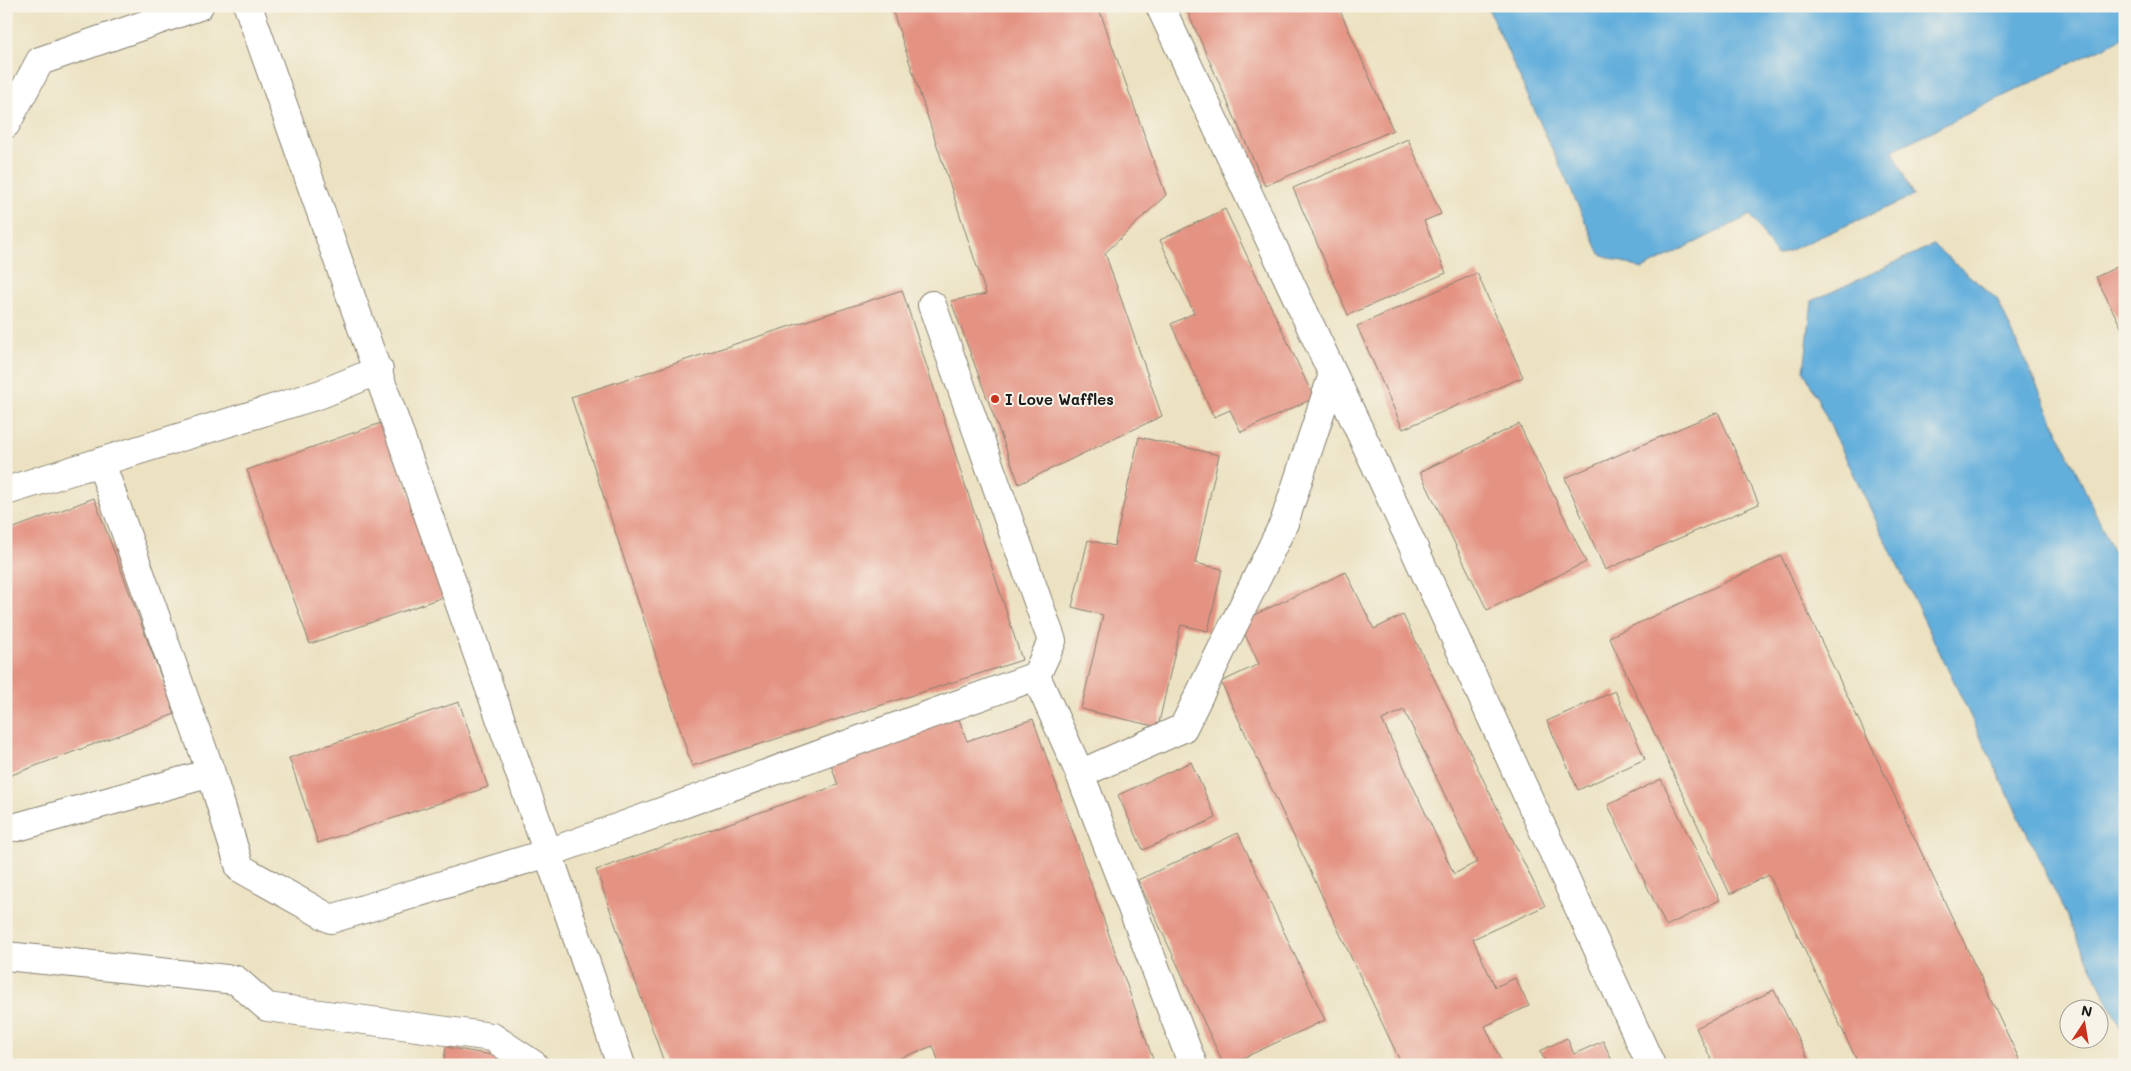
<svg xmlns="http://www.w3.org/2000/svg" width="2131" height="1071" viewBox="0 0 2131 1071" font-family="Mali,sans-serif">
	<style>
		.water { fill: #63afdc; stroke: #40667c }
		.building { fill: #e49281; fill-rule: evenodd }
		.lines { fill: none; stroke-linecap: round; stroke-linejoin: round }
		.minor-casing { stroke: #847f6f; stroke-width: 30 }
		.minor { stroke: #fff; stroke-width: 28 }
		.poi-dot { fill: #c8321e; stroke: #f7f3e8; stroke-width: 2 }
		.labels { text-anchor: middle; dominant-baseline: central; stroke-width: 4; stroke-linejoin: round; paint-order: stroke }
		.poi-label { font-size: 15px; font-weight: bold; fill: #1c1c1c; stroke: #f7f3e8; text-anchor: start }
	</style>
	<rect width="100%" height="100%" fill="#f7f3e8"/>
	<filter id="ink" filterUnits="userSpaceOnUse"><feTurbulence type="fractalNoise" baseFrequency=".02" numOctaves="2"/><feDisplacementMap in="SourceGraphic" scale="10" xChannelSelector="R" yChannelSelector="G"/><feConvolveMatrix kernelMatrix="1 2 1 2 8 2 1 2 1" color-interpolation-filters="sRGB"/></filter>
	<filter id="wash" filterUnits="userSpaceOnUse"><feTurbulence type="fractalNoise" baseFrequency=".0096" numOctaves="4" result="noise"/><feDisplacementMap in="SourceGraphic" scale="20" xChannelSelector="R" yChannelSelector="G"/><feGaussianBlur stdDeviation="1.12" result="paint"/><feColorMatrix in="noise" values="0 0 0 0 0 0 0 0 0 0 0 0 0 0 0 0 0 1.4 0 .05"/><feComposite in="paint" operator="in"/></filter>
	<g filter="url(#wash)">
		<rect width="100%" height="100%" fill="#ece2c2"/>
		<!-- water -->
		<path class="water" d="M1487 6H2125V37L1893 150 1913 196 1777 256 1751 215 1642 269 1600 254Z
			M1933 245 1997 299 2125 577V1037L1804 371 1812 301Z"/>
		<g id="blocks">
			<!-- building -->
			<path class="building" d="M891 6H1098L1166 195 1105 253 1162 416 1019 484 951 301 986 294Z
				M1185 6H1338L1393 130 1265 186Z
				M1408 139 1441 214 1424 221 1446 273 1348 315 1293 188Z
				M1225 209 1314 398 1241 432 1230 410 1214 417 1171 324 1194 313 1160 240Z
				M2125 263V335L2096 277Z
				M1477 273 1523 377 1403 429 1357 326Z
				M902 290 1022 660 692 766 571 397Z
				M1718 412 1759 504 1605 570 1565 478Z
				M384 422 446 596 310 644 247 470Z
				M1519 424 1586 562 1487 610 1420 472Z
				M1139 437 1219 455 1195 563 1222 569 1208 631 1181 625 1158 727 1081 709 1103 615 1072 607 1088 540 1114 546Z
				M94 498 175 714 6 777V531Z
				M1781 556 2022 1065H1859L1769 875 1730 894 1609 637Z
				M1346 572 1374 629 1403 615 1545 906 1473 939 1495 987 1515 978 1529 1006 1485 1026 1503 1065H1402L1221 682 1259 664 1239 622ZM1404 710 1477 862 1454 874 1382 720Z
				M1615 691 1645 759 1578 790 1547 721Z
				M459 702 488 787 318 843 289 758Z
				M957 714 967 741 1033 719 1155 1065H940L933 1046 881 1065H665L596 870 838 785 829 759Z
				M1191 762 1216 818 1143 850 1118 795Z
				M1661 779 1720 900 1666 926 1608 805Z
				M1238 833 1325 1020 1228 1065H1224L1138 880Z
				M1774 990 1811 1065H1714L1696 1028Z
				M1567 1038 1574 1054 1603 1041 1614 1065H1547L1540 1051Z
				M446 1047 503 1057 502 1065H443Z"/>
		</g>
	</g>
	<g filter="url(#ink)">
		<use href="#blocks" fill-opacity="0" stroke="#847f6f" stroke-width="1"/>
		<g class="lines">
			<defs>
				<path id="minor" d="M1160 6 1378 470 1651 1065
					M6 124 40 61 199 6
					M932 305 1052 641 1036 676
					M6 491 321 394 379 370
					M211 773 240 868 331 919 548 853 248 6
					M1080 774 1183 728 1284 523 1333 374
					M17 827 211 773 101 463
					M6 956 236 980 267 1007 492 1037 534 1065
					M621 1065 548 853 1036 676 1080 774 1193 1065"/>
			</defs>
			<!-- minor casing -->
			<use href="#minor" class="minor-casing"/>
			<!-- minor -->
			<use href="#minor" class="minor"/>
		</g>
	</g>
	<!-- markers -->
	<circle class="poi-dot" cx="995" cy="399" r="5"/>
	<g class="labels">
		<!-- poi labels -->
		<g class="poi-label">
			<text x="1005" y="399">I Love Waffles</text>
		</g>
	</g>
	<!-- margin -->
	<rect width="2131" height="1071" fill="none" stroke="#f7f3e8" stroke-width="25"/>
	<!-- north arrow -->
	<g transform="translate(2084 1024) rotate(12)"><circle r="24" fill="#f7f3e8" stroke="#9f9d96"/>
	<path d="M0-4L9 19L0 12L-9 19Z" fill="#c8321e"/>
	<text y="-8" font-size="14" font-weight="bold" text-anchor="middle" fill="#1c1c1c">N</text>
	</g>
</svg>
